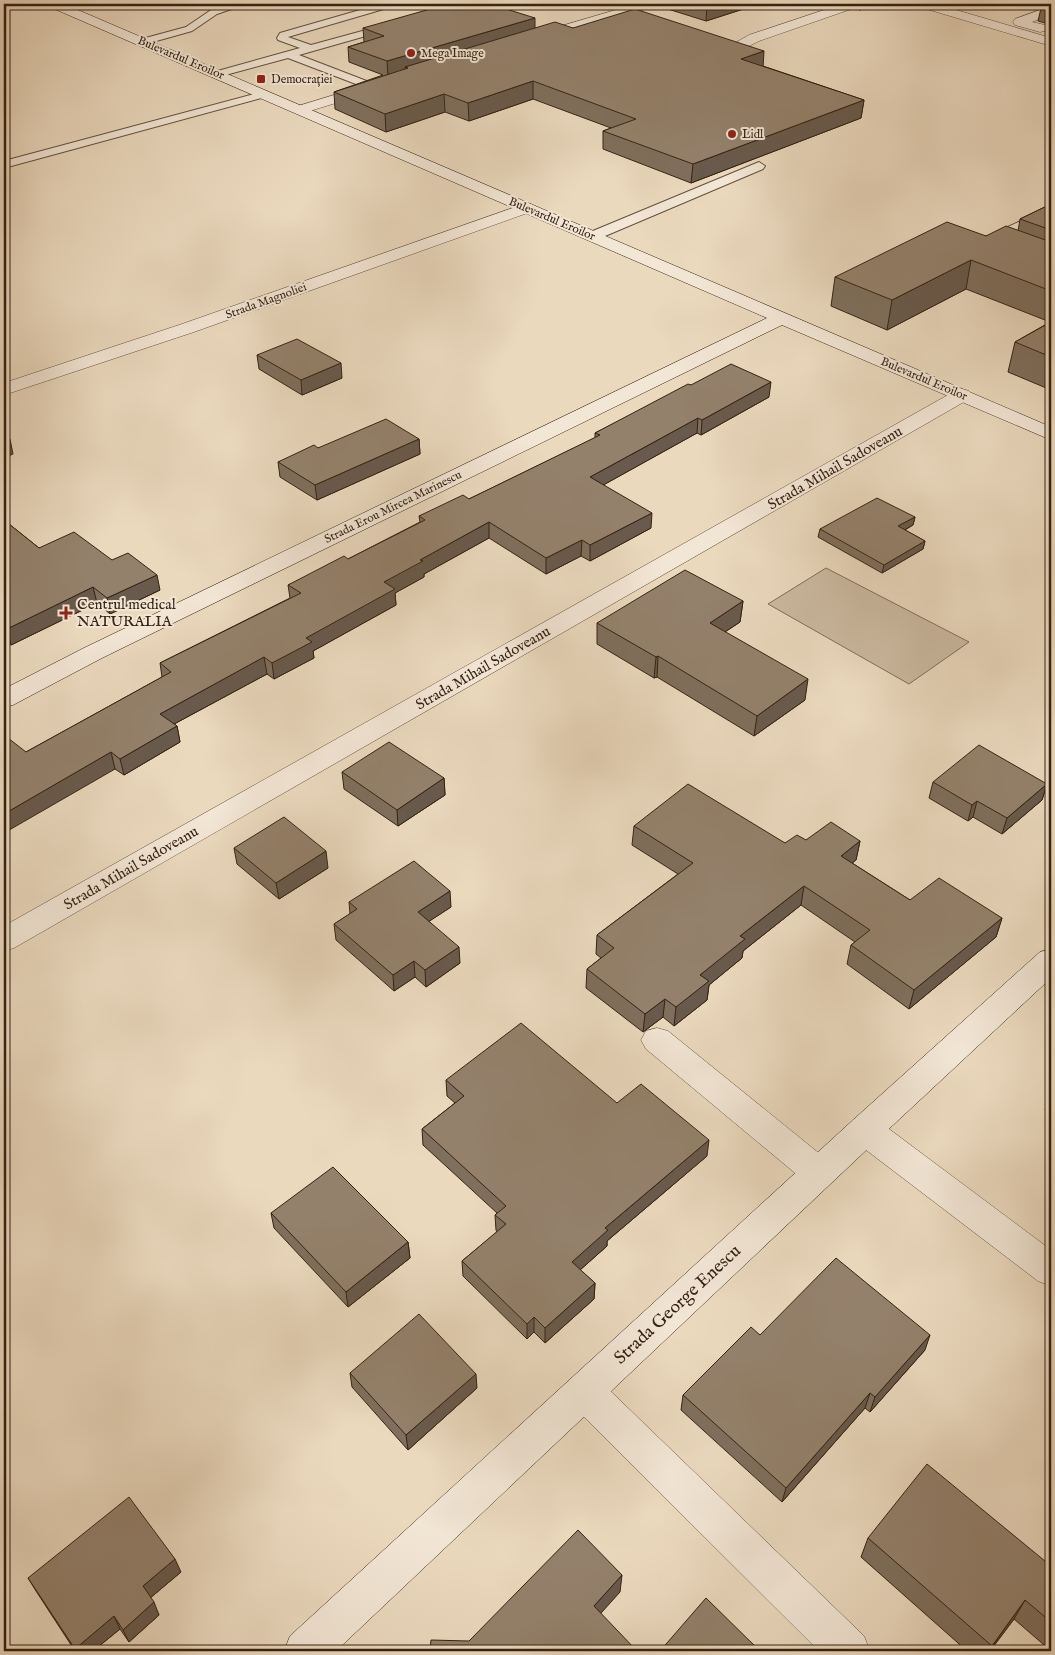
<svg xmlns="http://www.w3.org/2000/svg" width="1055" height="1655" viewBox="0 0 1055 1655" font-family="'IM FELL English',serif">
	<style>
		.green { fill: #ccbaa1; stroke: #806e5a }
		.lines { fill: none; stroke-linecap: round; stroke-linejoin: round }
		.lane-casing { stroke: #62503e; stroke-width: 2 }
		.street-casing { stroke: #62503e; stroke-width: 1 }
		.secondary-casing { stroke: #352213; stroke-width: 1 }
		.lane { fill: #f2e6d5; fill-rule: evenodd }
		.street { fill: #f2e6d5; fill-rule: evenodd }
		.secondary { fill: #f2e6d5; fill-rule: evenodd }
		.wall { fill: #7f6f5d; stroke: #352213 }
		.shaded-wall { fill: #685a4c; stroke: #352213 }
		.building { fill: #94816c; stroke: #352213 }
		.poi-dot { fill: #8f2418; stroke: #f2e6d5; stroke-width: 2 }
		.labels { text-anchor: middle; dominant-baseline: central; stroke-width: 4; stroke-linejoin: round; paint-order: stroke }
		.far-poi-label { font-size: 12px; fill: #352213; stroke: #f2e6d5; text-anchor: start }
		.far-street-label { font-size: 12px; fill: #352213; stroke: #f2e6d5 }
		.street-label { font-size: 15px; fill: #352213; stroke: #f2e6d5 }
		.poi-label { font-size: 15px; fill: #352213; stroke: #f2e6d5; text-anchor: start }
		.near-street-label { font-size: 18px; fill: #352213; stroke: #f2e6d5 }
	</style>
	<rect width="100%" height="100%" fill="#ebd9be"/>
	<filter id="stains"><feTurbulence type="fractalNoise" baseFrequency=".004" numOctaves="4"/><feColorMatrix values="0 0 0 0 .2 0 0 0 0 .09 0 0 0 0 .02 0 0 0 .5 -.17"/></filter>
	<radialGradient id="worn" r=".72"><stop offset=".6" stop-color="#630" stop-opacity="0"/><stop offset="1" stop-color="#630" stop-opacity=".3"/></radialGradient>
	<!-- green -->
	<path class="green" d="M826 568 969 642 909 684 768 604Z"/>
	<g class="lines">
		<defs>
			<path id="lane" d="M232 4H246L217 14 192 31 142 45 137 42 138 40 186 27 211 10Z
				M381 4H396L394 6 288 37 311 45 388 24H394V28L299 55 377 85 378 87 377 89H369L288 58 218 77 213 74 214 72 300 48 278 40 277 38 280 33Z
				M265 91 270 94 269 96 4 168V161Z
				M759 162 765 166 763 169 598 239H588L587 236 588 233Z
				M1051 207V216L994 244 989 245 983 241 984 238Z"/>
			<path id="street" d="M636 4H654L652 7 541 41H531L530 38 531 35Z
				M842 4H859L857 7 759 41 733 54H723L721 51 749 35Z
				M918 4H936L1051 38V46L920 7Z
				M1051 6V14L1032 22 1045 25 1046 28 1045 31 1040 32 1015 25 1013 22 1015 19Z
				M370 84 375 85 377 88 375 91 300 114 295 113 293 110 295 107Z
				M527 203 533 205 535 208 533 211 194 332 4 395V383L182 324Z
				M962 389 969 391 972 395 969 399 14 948 4 951V926L955 391Z
				M657 1028 668 1031 831 1163 836 1173 831 1183 819 1187 807 1183 646 1049 641 1040 646 1031Z
				M865 1116 877 1120 1051 1250V1286L1038 1281 853 1140 848 1130 853 1120Z
				M585 1374 598 1379 864 1636 870 1651H819L572 1405 566 1392 572 1379Z"/>
			<path id="secondary" d="M48 4H64L1051 427V440L782 325 102 658 13 705 4 707V689L84 648 767 318 50 7Z
				M1051 949V978L877 1140 336 1651H284L290 1636 853 1120 1040 952Z"/>
		</defs>
		<!-- lane casing -->
		<use href="#lane" class="lane-casing"/>
		<!-- street casing -->
		<use href="#street" class="street-casing"/>
		<!-- secondary casing -->
		<use href="#secondary" class="secondary-casing"/>
		<!-- lane -->
		<use href="#lane" class="lane"/>
		<!-- street -->
		<use href="#street" class="street"/>
		<!-- secondary -->
		<use href="#secondary" class="secondary"/>
	</g>
	<!-- wall -->
	<path class="wall" d="M655 4H759L706 21 655 5Z
		M858 4H876L860 10 857 9Z
		M1042 4H1051V28L1048 27 1045 23 1038 21Z
		M363 28H573L763 66 864 100 861 118 691 183 603 149V131L611 128 533 99 469 121 445 112 386 132 335 109 334 92 383 75 349 62 348 47 364 42Z
		M1051 204V390L1008 372 1015 342 1050 322 966 289 887 330 831 306 835 277 986 236 1018 231 1020 219Z
		M257 355 342 378 302 395 259 369Z
		M691 385 769 397 701 435 697 433 603 485 651 528 590 561 581 556 546 574 489 538 424 574V577L395 593 396 605 313 651 314 658 274 679 267 674 174 724 177 726 180 742 124 775 115 769 26 752 162 677 160 663 290 598 288 585 348 559 420 522 419 516 469 499 595 438V433Z
		M419 439 420 454 317 500 280 477 278 462 318 448Z
		M915 517 913 525 905 530 925 541 923 549 882 573 818 537 820 529Z
		M4 520 39 548 112 560 160 590 110 614 97 603 11 645 6 641 4 642Z
		M743 601 740 622 725 632 805 700 754 736 657 677 654 678 597 644V623Z
		M342 772 444 778 445 795 398 826 344 789Z
		M933 782 1047 784 1042 800 1002 834 973 817 968 821 929 798Z
		M634 826 785 843 806 840 860 841 856 860 852 863 910 900 1002 918 996 937 909 1009 847 964 851 945 855 942 801 905 743 951 742 958 709 985 707 1000 674 1026 663 1017 643 1032 586 988 587 969 601 958 596 954 597 935 678 874 632 845Z
		M234 848 328 868 279 899 237 864Z
		M349 902 451 907 429 921 460 963 426 987 415 977 394 991 336 940 334 924 350 914Z
		M446 1080 617 1103 707 1156 607 1241V1246L580 1270 595 1283 594 1299 545 1343 534 1332 527 1339 463 1276 462 1261 497 1232 496 1230 495 1215 497 1213 423 1145 422 1129 455 1103 447 1096Z
		M1051 1094V1115L1045 1110Z
		M271 1213 408 1242 410 1258 348 1307 274 1228Z
		M760 1335 925 1350 870 1412 865 1408 782 1502 681 1410 683 1395Z
		M350 1373 477 1388 408 1450 352 1387Z
		M868 1538 1051 1566V1651L1014 1619 990 1651H967L861 1557Z
		M181 1572 150 1598 159 1615 129 1642 120 1629 93 1651H75L36 1591 28 1578Z"/>
	<!-- shaded-wall -->
	<path class="shaded-wall" d="M707 4H759L706 21Z
		M861 4H876L860 10Z
		M535 18V33L405 67V72L388 77 387 61Z
		M764 51 763 68 741 59Z
		M533 81V99L469 121 468 103Z
		M444 94 445 112 386 132 385 114Z
		M864 100 861 118 691 183 693 164Z
		M971 260 966 289 887 330 892 300Z
		M341 363 342 378 302 395 301 380Z
		M771 382 769 397 701 435 702 420Z
		M698 418 697 433 589 493 590 477Z
		M10 439 13 454 4 458V442Z
		M419 439 420 454 317 500 315 485Z
		M652 513 651 528 590 561V545Z
		M915 517 913 525 897 534 898 526Z
		M489 522V538L424 574V577L395 593 396 605 313 651 314 658 274 679 272 663 306 638 384 582 420 560Z
		M582 540 581 556 546 574V558Z
		M925 541 923 549 882 573 884 565Z
		M157 575 160 590 110 614 107 598Z
		M93 587 97 603 11 645 7 629Z
		M743 601 740 622 708 643 710 623Z
		M4 632 6 641 4 642Z
		M658 656 657 677 654 678 656 657Z
		M264 657 267 674 163 730 160 714Z
		M808 679 805 700 754 736 757 716Z
		M177 726 180 742 124 775 120 759Z
		M111 752 115 769 4 833V814Z
		M444 778 445 795 398 826 397 810Z
		M1047 784 1042 800 1002 834 1007 818Z
		M977 801 973 817 968 821 972 805Z
		M860 841 856 860 837 875 841 856Z
		M326 851 328 868 279 899 276 883Z
		M804 886 801 905 743 951 742 958 709 985 707 1000 674 1026 676 1007 700 975 740 936Z
		M450 891 451 907 419 928 418 912Z
		M1002 918 996 937 909 1009 914 990Z
		M459 947 460 963 426 987 425 970Z
		M414 961 415 977 394 991 393 975Z
		M665 999 663 1017 643 1032 645 1014Z
		M709 1140 707 1156 607 1241V1246L571 1278 572 1262 605 1228Z
		M408 1242 410 1258 348 1307 346 1292Z
		M595 1283 594 1299 545 1343V1328Z
		M534 1317V1332L527 1339V1324Z
		M930 1335 925 1350 870 1412 875 1397Z
		M476 1374 477 1388 408 1450 406 1435Z
		M870 1393 865 1408 782 1502 786 1488Z
		M175 1559 181 1572 149 1599 143 1586Z
		M622 1575 620 1592 593 1622 594 1606Z
		M1025 1600 1014 1619 990 1651H989Z
		M154 1602 159 1615 129 1642 123 1630Z
		M114 1616 120 1629 93 1651H76L75 1649Z"/>
	<!-- building -->
	<path class="building" d="M448 4H490L535 18 387 61 348 47 384 36 363 28Z
		M635 9 764 51 741 59 864 100 693 164 603 131 636 119 533 81 468 103 444 94 385 114 334 92 408 68 405 67 555 22 573 28Z
		M1051 204V230L1020 219Z
		M947 222 986 236 1006 226 1051 242V291L971 260 892 300 835 277Z
		M1051 322V357L1015 342Z
		M297 339 341 363 301 380 257 355Z
		M731 364 771 382 702 420 698 418 590 477 652 513 590 545 582 540 546 558 489 522 420 560 423 561 384 582 395 589 306 638 312 642 272 663 264 657 160 714 177 726 120 759 111 752 4 814V740L8 738 26 752 171 672 160 663 301 593 288 585 344 556 348 559 425 520 419 516 463 495 469 499 600 435 595 433 688 384 691 385Z
		M386 419 419 439 315 485 278 462 314 445 318 448Z
		M4 435 10 439 4 442Z
		M877 498 915 517 898 526 925 541 884 565 820 529Z
		M4 520 39 548 74 532 112 560 128 553 157 575 107 598 93 587 7 629 4 627Z
		M685 570 743 601 710 623 808 679 757 716 658 656 656 657 597 623Z
		M389 742 444 778 397 810 342 772Z
		M979 745 1047 784 1007 818 977 801 972 805 933 782Z
		M688 784 785 843 797 835 806 840 831 822 860 841 841 856 910 900 939 878 1002 918 914 990 851 945 870 930 804 886 740 936 745 939 700 975 709 981 676 1007 665 999 645 1014 587 969 614 948 597 935 693 863 634 826Z
		M284 817 326 851 276 883 234 848Z
		M414 861 450 891 418 912 459 947 425 970 414 961 393 975 334 924 357 909 349 902Z
		M521 1023 617 1103 641 1084 709 1140 605 1228 608 1230 572 1262 595 1283 545 1328 534 1317 527 1324 462 1261 506 1224 495 1215 506 1206 422 1129 464 1096 446 1080Z
		M333 1167 408 1242 346 1292 271 1213Z
		M836 1258 930 1335 875 1397 870 1393 786 1488 683 1395 751 1327 760 1335Z
		M419 1314 476 1374 406 1435 350 1373Z
		M927 1464 1051 1566V1622L1025 1600 992 1646 868 1538Z
		M129 1497 175 1559 143 1586 154 1602 123 1630 114 1616 75 1649 28 1578Z
		M578 1530 622 1575 594 1606 637 1651H430L431 1640 469 1641Z
		M706 1598 760 1651H660Z"/>
	<!-- markers -->
	<g class="poi-dot">
		<circle cx="411" cy="53" r="5"/>
		<rect x="256" y="74" width="10" height="10" rx="2.5"/>
		<circle cx="732" cy="134" r="5"/>
		<path d="M63.5 605.5h5v5h5v5h-5v5h-5v-5h-5v-5h5z"/>
	</g>
	<g class="labels">
		<!-- far-poi labels -->
		<g class="far-poi-label">
			<text x="421" y="53">Mega Image</text>
			<text x="271" y="79">Democrației</text>
			<text x="742" y="134">Lidl</text>
		</g>
		<!-- far-street labels -->
		<g class="far-street-label">
			<text transform="translate(181 58) rotate(23)">Bulevardul Eroilor</text>
			<text transform="translate(552 219) rotate(23)">Bulevardul Eroilor</text>
			<text transform="translate(266 301) rotate(-20)">Strada Magnoliei</text>
			<text transform="translate(924 379) rotate(23)">Bulevardul Eroilor</text>
			<text transform="translate(393 507) rotate(-26)">Strada Erou Mircea Marinescu</text>
		</g>
		<!-- street labels -->
		<g class="street-label">
			<text transform="translate(835 468) rotate(-30)">Strada Mihail Sadoveanu</text>
			<text transform="translate(483 668) rotate(-30)">Strada Mihail Sadoveanu</text>
			<text transform="translate(131 868) rotate(-30)">Strada Mihail Sadoveanu</text>
		</g>
		<!-- poi labels -->
		<g class="poi-label">
			<text x="77" y="604">Centrul medical<tspan x="77" dy="17">NATURALIA</tspan></text>
		</g>
		<!-- near-street labels -->
		<g class="near-street-label">
			<text transform="translate(678 1305) rotate(-43)">Strada George Enescu</text>
		</g>
	</g>
	<!-- margin -->
	<rect width="1055" height="1655" fill="none" stroke="#ebd9be" stroke-width="20"/>
	<rect x="5" y="5" width="1045" height="1645" fill="none" stroke="#352213" stroke-width="2.5"/>
	<rect x="10" y="10" width="1035" height="1635" fill="none" stroke="#352213"/>
	<rect width="100%" height="100%" filter="url(#stains)"/>
	<rect width="100%" height="100%" fill="url(#worn)"/>
</svg>
